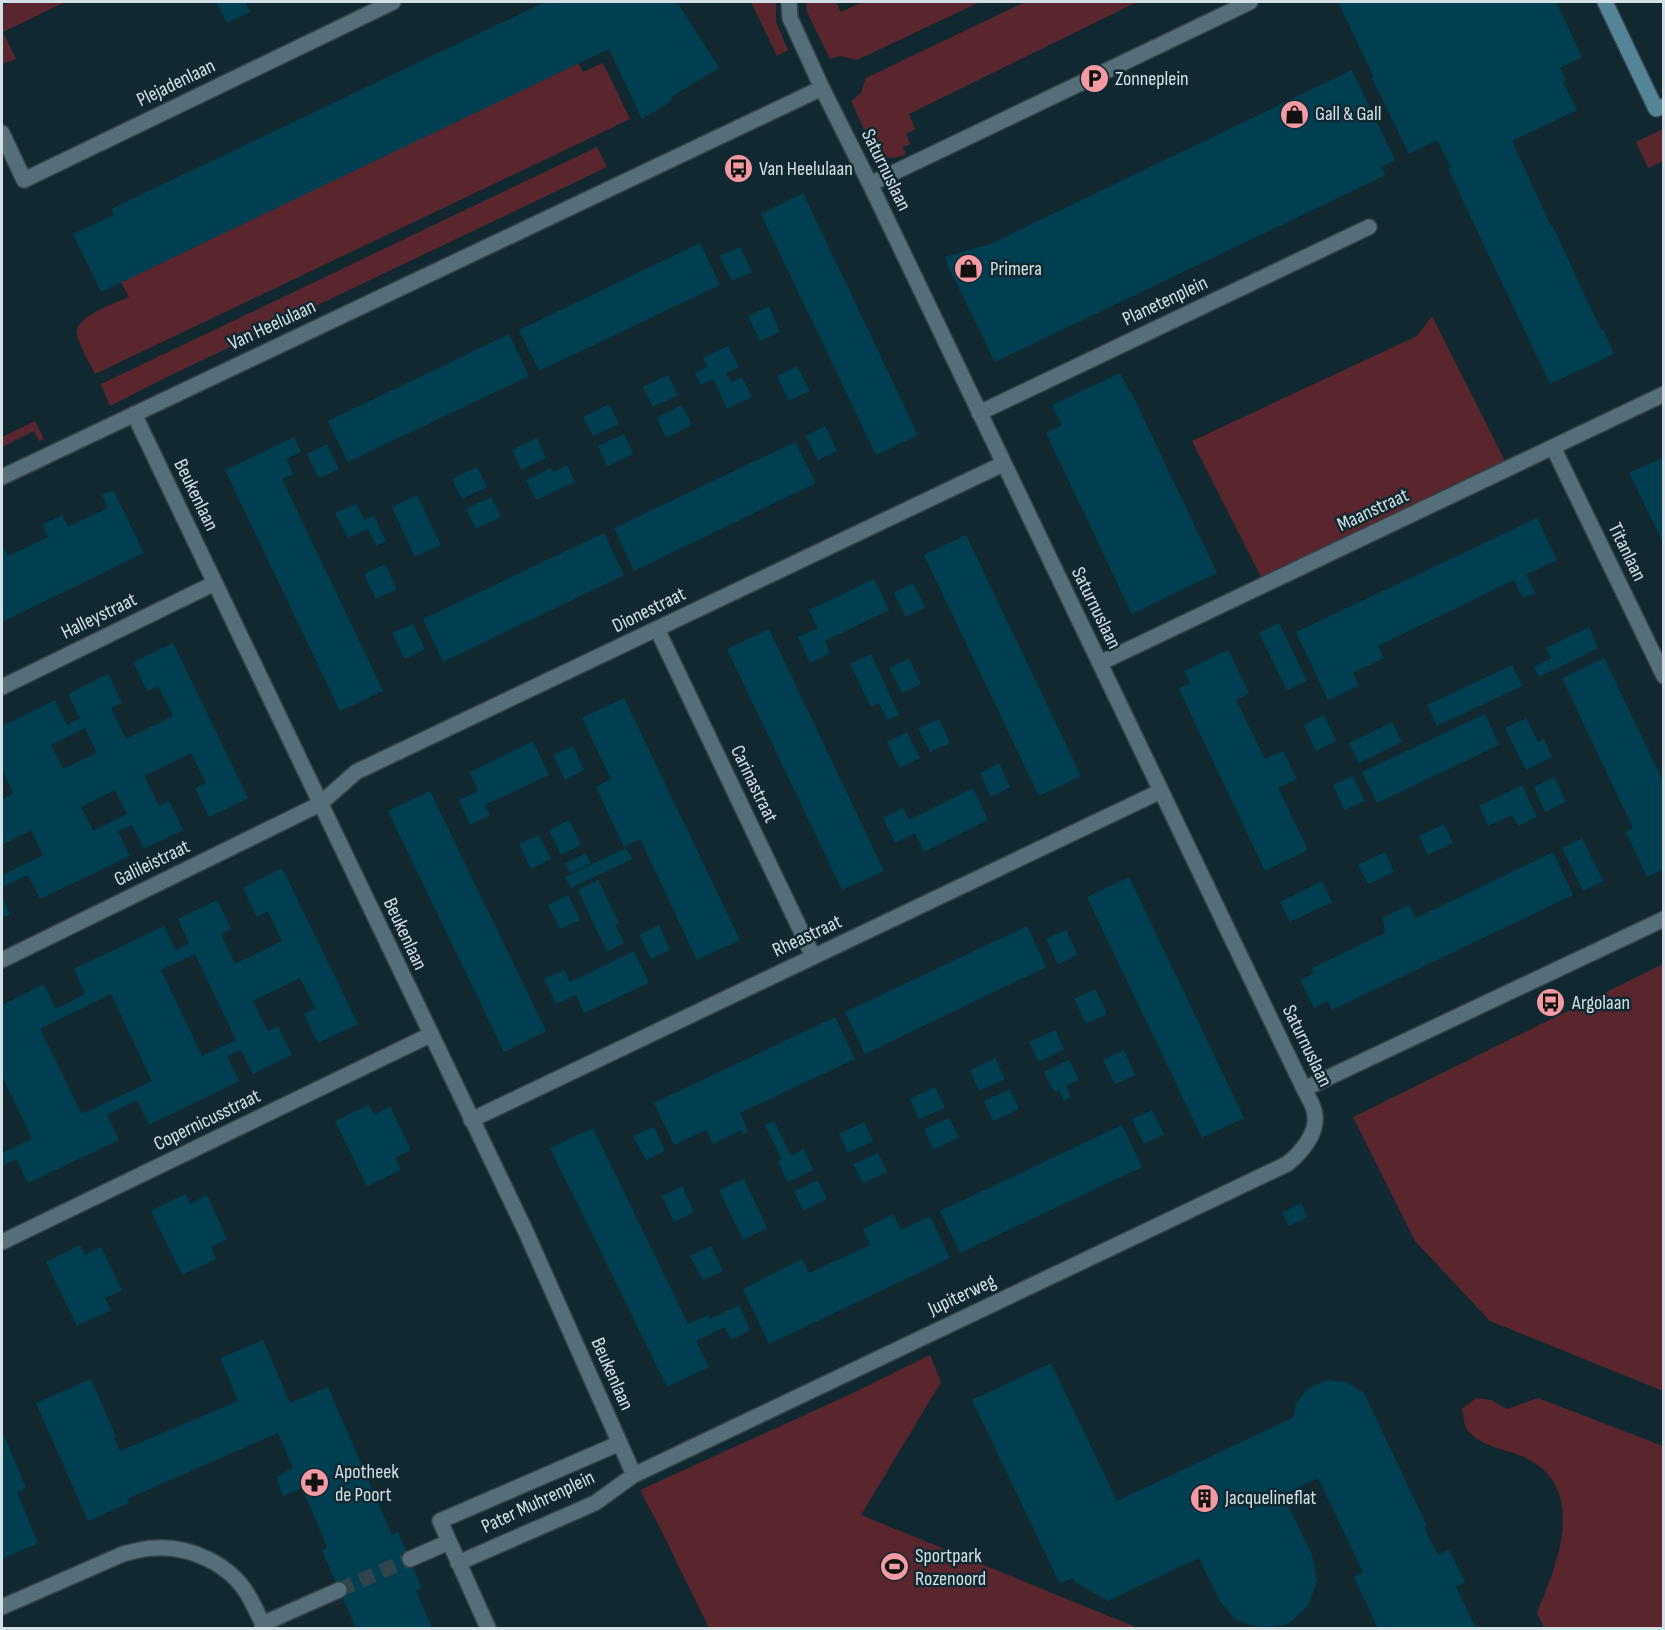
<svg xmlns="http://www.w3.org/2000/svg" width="1665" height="1630" viewBox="0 0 1665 1630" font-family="'Sofia Sans Condensed',sans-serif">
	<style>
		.green { fill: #58262c }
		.building { fill: #003f52; fill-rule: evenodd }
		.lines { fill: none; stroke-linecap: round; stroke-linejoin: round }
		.street-tunnel { stroke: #2f444c; stroke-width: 15; stroke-dasharray: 15 8; stroke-linecap: butt }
		.street-casing { stroke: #32424a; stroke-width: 18 }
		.secondary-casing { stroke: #32424a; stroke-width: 18 }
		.street { stroke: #566e79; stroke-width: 15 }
		.secondary { stroke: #538498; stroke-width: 15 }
		.labels { text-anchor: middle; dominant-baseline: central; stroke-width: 5; stroke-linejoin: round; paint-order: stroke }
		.poi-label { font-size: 20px; fill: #d2e0e6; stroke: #122831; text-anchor: start }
		.street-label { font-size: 20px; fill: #d2e0e6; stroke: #122831 }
	</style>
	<rect width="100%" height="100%" fill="#122831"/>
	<!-- green -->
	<path class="green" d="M10 2H65L3 32 16 59 2 64V6Z
		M751 2H776V22L788 50 777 56Z
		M806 2H836L841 12 862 2H980L857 60 841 56 830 59 807 12Z
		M1025 2H1137L909 114 915 129 906 134 910 144 903 147 906 154C892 161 882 158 872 146L851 101 861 93 866 78Z
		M578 63 583 72 603 63 630 119 95 374C90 363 79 346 77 334 74 317 115 303 129 297L121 282Z
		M1663 129V161L1648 168 1636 142Z
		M597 147 607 167 167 377 110 406 101 384Z
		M1432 316 1507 465 1262 579 1192 441 1417 336Z
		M35 421 44 439 39 441 34 431 2 447V437Z
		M1663 964V1391L1490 1321 1415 1241 1353 1117Z
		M930 1355 941 1382 861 1515 1138 1628H709L659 1526 640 1490 853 1393Z
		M1476 1398 1491 1400 1507 1409 1538 1398 1663 1446V1628H1544L1537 1613C1556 1566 1588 1494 1530 1460 1510 1449 1484 1449 1468 1431 1464 1426 1464 1416 1462 1409Z"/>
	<!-- building -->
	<path class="building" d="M216 2H245L250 12 227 23Z
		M545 2H553L555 4 561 2H677L719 68 671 97 673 100 642 119 609 49 101 292 73 234 114 215 111 209Z
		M1338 2H1556L1582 57 1560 68 1566 80 1563 82 1577 110 1512 141 1551 226 1552 225 1601 330 1603 329 1614 354 1550 384 1448 169 1451 168 1437 140 1409 154 1372 78 1374 77Z
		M1352 70 1395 160 1381 167 1386 175 995 362 947 264 948 263 945 257 990 244Z
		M803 193 918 435 876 455 761 214Z
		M700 243 720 285 539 371 519 330Z
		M740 247 752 272 732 281 719 256Z
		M769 306 780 332 760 341 748 316Z
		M509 334 529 376 348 462 328 421Z
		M728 346 739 367 726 373 731 382 742 377 752 397 727 409 713 379 701 385 695 373 707 367 703 358Z
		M797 366 810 391 789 401 777 376Z
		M1120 373 1130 393 1131 392 1217 573 1132 614 1046 433 1062 425 1052 405Z
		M668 375 678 395 653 407 643 387Z
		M609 404 619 424 593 436 583 417Z
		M682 405 692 425 666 438 657 418Z
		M825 426 837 451 818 460 806 436Z
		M624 434 633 454 607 466 598 446Z
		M294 437 301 452 286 459 293 474 282 479 383 691 340 711 225 470Z
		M537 438 546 458 521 470 512 450Z
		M795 442 816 483 634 571 614 528Z
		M327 444 339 469 319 478 307 454Z
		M1664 457V544L1629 473Z
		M567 465 575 482 536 500 526 480 551 468 553 472Z
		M477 467 487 487 462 499 452 479Z
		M113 490 144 553 2 622V544L8 556 48 537 42 525 62 515 68 527 108 508 102 495Z
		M417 495 441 545 415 557 392 507Z
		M491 497 501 517 476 529 466 509Z
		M356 504 364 520 374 516 386 541 376 546 368 529 348 538 335 513Z
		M1537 518 1557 560 1526 574 1535 593 1523 598 1514 580 1378 646 1384 658 1353 673 1359 686 1328 700 1296 632Z
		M604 533 624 575 443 662 423 619Z
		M966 535 1081 776 1039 796 924 555Z
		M385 564 397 589 376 599 364 574Z
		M874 579 889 610 825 641 830 653 810 663 798 637 818 628 809 610Z
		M913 583 925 607 906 617 894 593Z
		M1279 623 1307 681 1287 690 1259 633Z
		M413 624 425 649 405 659 392 633Z
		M1589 627 1598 648 1539 677 1534 667 1551 658 1546 648Z
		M769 629 884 871 842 890 727 649Z
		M173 643 248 798 209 817 195 788 206 783 191 753 144 776 159 806 169 801 183 830 144 849 132 825 118 831 130 856 40 899 28 875 2 887V875L43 855 31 830 2 845V799L13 793 2 769V726L55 700 67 725 80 718 68 694 108 674 122 703 111 708 126 739 173 716 158 686 147 691 133 662ZM85 728 97 753 63 769 51 745ZM115 790 127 814 93 831 81 807Z
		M1228 650 1249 693 1236 700 1265 759 1283 751 1297 779 1278 788 1308 850 1265 871 1179 689 1190 683 1184 671Z
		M871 654 899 715 887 720 879 703 871 707 850 664Z
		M1604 658 1664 783V869L1647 877 1629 838 1625 832 1633 828 1562 678Z
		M909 659 921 684 902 693 889 668Z
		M1512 665 1522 686 1437 726 1427 705Z
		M624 698 740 940 697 960 640 839 624 847 596 787 611 779 582 718Z
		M1485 714 1499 745 1377 803 1362 772Z
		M1324 715 1336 741 1316 751 1304 725Z
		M1526 718 1538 742 1544 739 1552 757 1526 770 1505 728Z
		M939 719 950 743 930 752 918 728Z
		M1392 722 1402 742 1359 763 1349 743Z
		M907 732 920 758 900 768 887 742Z
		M533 741 549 775 485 805 490 815 470 825 459 800 478 791 470 772Z
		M573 746 584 770 565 780 553 755Z
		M999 763 1010 787 991 797 980 773Z
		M1353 776 1365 801 1344 810 1333 785Z
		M1554 777 1566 802 1545 812 1534 787Z
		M1522 785 1537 817 1518 826 1512 815 1488 826 1479 806Z
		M973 788 988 820 924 852 915 833 895 843 883 818 903 808 909 820Z
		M430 791 546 1031 504 1052 388 811Z
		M569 820 581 845 561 855 549 830Z
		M1444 824 1453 843 1428 855 1419 836Z
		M539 835 551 859 531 869 519 844Z
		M1582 838 1603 881 1583 891 1562 848Z
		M626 848 632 859 571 888 565 877Z
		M1385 852 1394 872 1368 884 1358 865Z
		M1553 852 1573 895 1332 1010 1328 1001 1314 1008 1300 980 1314 973 1312 968 1385 933 1383 918 1409 905 1416 918Z
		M586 853 591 863 570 873 565 863Z
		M282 868 358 1024 318 1043 304 1014 315 1008 300 978 253 1001 268 1031 278 1026 292 1055 253 1074 241 1050 227 1056 239 1081 149 1125 137 1100 107 1115 119 1140 28 1183 16 1159 2 1166V1153L32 1139 2 1076V1005L44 984 56 1009 85 994 74 969 164 926 176 950 189 943 178 919 217 900 231 929 221 934 235 964 282 941 268 911 257 917 243 888ZM195 954 236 1040 202 1056 161 970ZM111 994 152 1081 82 1114 40 1029Z
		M1129 877 1244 1118 1202 1138 1087 897Z
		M598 880 619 923 615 924 624 943 607 952 578 890Z
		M1322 881 1332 902 1290 922 1280 902Z
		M568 895 580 920 560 929 548 905Z
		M2 897 10 914 2 918Z
		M659 925 670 950 651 959 639 935Z
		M1027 926 1046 967 865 1054 845 1012Z
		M1066 930 1078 955 1058 964 1046 939Z
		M634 951 649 983 584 1013 576 995 556 1004 544 979 564 970 570 982Z
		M1095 989 1107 1014 1086 1024 1074 999Z
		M835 1017 855 1059 740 1113 748 1131 743 1134 741 1130 713 1144 706 1130 704 1131 674 1145 654 1103Z
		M1055 1030 1064 1049 1039 1062 1029 1042Z
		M1124 1050 1135 1075 1115 1084 1103 1060Z
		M995 1058 1005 1079 979 1091 970 1070Z
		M1069 1060 1079 1080 1066 1086 1071 1097 1064 1101 1059 1090 1054 1092 1044 1072Z
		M935 1087 945 1108 919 1119 910 1099Z
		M1010 1089 1019 1109 993 1121 984 1101Z
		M369 1105 374 1115 390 1106 411 1150 395 1158 401 1170 367 1186 335 1121Z
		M1152 1110 1164 1134 1144 1144 1132 1119Z
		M949 1118 959 1137 933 1150 924 1129Z
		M774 1121 791 1156 804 1149 813 1170 788 1182 778 1162 782 1160 765 1125Z
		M864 1122 873 1141 848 1153 839 1134Z
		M1122 1125 1142 1167 960 1253 940 1211Z
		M654 1127 665 1151 646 1160 633 1136Z
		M593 1128 688 1324 708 1315 710 1319 739 1305 750 1330 731 1340 725 1327 696 1341 709 1367 667 1387 550 1148Z
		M878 1153 887 1172 863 1183 853 1164Z
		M744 1179 767 1228 743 1240 719 1190Z
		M818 1180 827 1199 803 1211 794 1191Z
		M682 1186 694 1212 674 1222 662 1196Z
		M185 1194 190 1204 207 1195 227 1239 211 1247 216 1259 182 1275 151 1211Z
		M1301 1203 1307 1217 1289 1226 1282 1213Z
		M893 1214 901 1230 930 1216 950 1258 769 1344 743 1289 802 1259 809 1273 870 1245 863 1229Z
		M80 1245 85 1255 101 1247 122 1290 105 1298 111 1310 77 1326 46 1262Z
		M711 1246 723 1271 703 1280 690 1256Z
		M263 1340 290 1403 328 1387 392 1535 398 1532 422 1588 416 1591 432 1628H356L322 1551 327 1547 302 1488 283 1496 276 1477 293 1468 278 1433 127 1499 129 1503 88 1521 36 1403 91 1379 116 1437 114 1438 120 1451 238 1401 220 1358Z
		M1051 1363 1117 1501 1294 1417 1295 1406 1307 1389 1326 1380 1346 1382 1364 1393 1427 1526 1424 1528 1438 1555 1449 1550 1465 1582 1456 1587 1476 1628H1378L1354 1577 1363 1572 1318 1478 1283 1495 1312 1555 1317 1581 1308 1606 1288 1624 1261 1628 1236 1620 1219 1600 1199 1558 1108 1601 1075 1582 1073 1578 1060 1584 972 1400Z
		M2 1431 26 1488 17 1492 38 1543 2 1559Z"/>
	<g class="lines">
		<!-- street-tunnel -->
		<path class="street-tunnel" d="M339 1590 410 1559"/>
		<defs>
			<path id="street" d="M2 133 24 180 393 2
				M870 184 1250 2
				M979 413 1369 227
				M134 414 526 1232 634 1475
				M1553 447 1664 676
				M2 477 822 88
				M657 629 813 956
				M1100 663 1664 394
				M2 687 215 583
				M2 960 320 804 356 772 1003 464
				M1304 1089 1664 919
				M471 1120 1161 791
				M2 1242 430 1035
				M410 1559 449 1542
				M458 1563 595 1503 634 1475 1287 1164C1301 1153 1317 1134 1315 1116 1315 1107 1308 1097 1304 1089L870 184 822 88 790 18 789 2
				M2 1607 123 1554C134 1551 144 1548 155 1548 190 1546 230 1564 248 1595 254 1605 259 1617 265 1628
				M262 1624 339 1590
				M488 1628 440 1521 620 1443"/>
			<path id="secondary" d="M1605 2 1656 109 1664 106"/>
		</defs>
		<!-- street casing -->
		<use href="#street" class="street-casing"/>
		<!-- secondary casing -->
		<use href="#secondary" class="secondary-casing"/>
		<!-- street -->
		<use href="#street" class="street"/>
		<!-- secondary -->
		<use href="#secondary" class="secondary"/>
	</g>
	<!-- icons -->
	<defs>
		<symbol id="parking-disc" viewBox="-11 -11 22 22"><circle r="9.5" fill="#f49aa2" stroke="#122831"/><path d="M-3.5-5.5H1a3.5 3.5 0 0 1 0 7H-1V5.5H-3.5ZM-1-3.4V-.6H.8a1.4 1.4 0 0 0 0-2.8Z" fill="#111"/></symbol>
		<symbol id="shop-disc" viewBox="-11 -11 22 22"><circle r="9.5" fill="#f49aa2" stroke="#122831"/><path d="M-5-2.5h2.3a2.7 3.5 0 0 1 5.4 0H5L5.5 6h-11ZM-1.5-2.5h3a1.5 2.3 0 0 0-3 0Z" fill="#111"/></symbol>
		<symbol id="bus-disc" viewBox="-11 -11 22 22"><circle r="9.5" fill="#f49aa2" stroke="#122831"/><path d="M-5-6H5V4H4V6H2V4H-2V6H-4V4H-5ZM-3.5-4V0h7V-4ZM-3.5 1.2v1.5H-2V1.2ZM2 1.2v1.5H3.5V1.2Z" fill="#111"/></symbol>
		<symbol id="pharmacy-disc" viewBox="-11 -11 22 22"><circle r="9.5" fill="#f49aa2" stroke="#122831"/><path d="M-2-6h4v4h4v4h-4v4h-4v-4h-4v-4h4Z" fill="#111"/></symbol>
		<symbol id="building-disc" viewBox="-11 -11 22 22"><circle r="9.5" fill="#f49aa2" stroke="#122831"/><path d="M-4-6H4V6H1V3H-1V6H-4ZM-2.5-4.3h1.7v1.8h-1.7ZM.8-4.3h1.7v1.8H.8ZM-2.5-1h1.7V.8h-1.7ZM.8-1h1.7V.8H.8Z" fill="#111"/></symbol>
		<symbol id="stadium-disc" viewBox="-11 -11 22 22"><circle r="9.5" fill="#f49aa2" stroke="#122831"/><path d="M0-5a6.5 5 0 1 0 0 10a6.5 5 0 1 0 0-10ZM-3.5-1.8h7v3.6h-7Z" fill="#111"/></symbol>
	</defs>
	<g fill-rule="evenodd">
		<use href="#parking-disc" x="1078" y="62" width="33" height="33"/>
		<use href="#shop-disc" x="1278" y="98" width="33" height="33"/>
		<use href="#bus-disc" x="722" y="152" width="33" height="33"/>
		<use href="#shop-disc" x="952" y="252" width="33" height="33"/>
		<use href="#bus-disc" x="1534" y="986" width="33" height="33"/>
		<use href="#pharmacy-disc" x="298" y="1466" width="33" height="33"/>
		<use href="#building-disc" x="1188" y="1482" width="33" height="33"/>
		<use href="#stadium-disc" x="878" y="1550" width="33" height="33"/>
	</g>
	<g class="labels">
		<!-- poi labels -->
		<g class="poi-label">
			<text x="1115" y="79">Zonneplein</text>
			<text x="1315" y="114">Gall &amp; Gall</text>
			<text x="759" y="169">Van Heelulaan</text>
			<text x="990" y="269">Primera</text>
			<text x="1572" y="1003">Argolaan</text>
			<text x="335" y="1472">Apotheek<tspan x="335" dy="23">de Poort</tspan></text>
			<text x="1225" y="1498">Jacquelineflat</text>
			<text x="915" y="1556">Sportpark<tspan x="915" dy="23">Rozenoord</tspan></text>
		</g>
		<!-- street labels -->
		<g class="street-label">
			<text transform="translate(176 83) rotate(-26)">Plejadenlaan</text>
			<text transform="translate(886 170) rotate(64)">Saturnuslaan</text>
			<text transform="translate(1165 301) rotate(-25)">Planetenplein</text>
			<text transform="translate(272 325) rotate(-25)">Van Heelulaan</text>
			<text transform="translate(196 495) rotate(64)">Beukenlaan</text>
			<text transform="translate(1373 510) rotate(-25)">Maanstraat</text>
			<text transform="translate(1627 552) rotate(64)">Titanlaan</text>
			<text transform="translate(1096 608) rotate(64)">Saturnuslaan</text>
			<text transform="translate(649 610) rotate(-26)">Dionestraat</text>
			<text transform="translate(99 616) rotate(-26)">Halleystraat</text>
			<text transform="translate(754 784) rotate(64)">Carinastraat</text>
			<text transform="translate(152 863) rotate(-26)">Galileistraat</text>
			<text transform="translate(405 934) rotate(65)">Beukenlaan</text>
			<text transform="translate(807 936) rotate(-25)">Rheastraat</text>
			<text transform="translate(1307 1046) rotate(64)">Saturnuslaan</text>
			<text transform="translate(207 1120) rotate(-26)">Copernicusstraat</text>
			<text transform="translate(962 1295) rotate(-25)">Jupiterweg</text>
			<text transform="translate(612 1374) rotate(66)">Beukenlaan</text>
			<text transform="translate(538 1502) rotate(-25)">Pater Muhrenplein</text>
		</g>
	</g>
	<!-- border -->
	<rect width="1665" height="1630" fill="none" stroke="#d2e0e6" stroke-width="6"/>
</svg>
